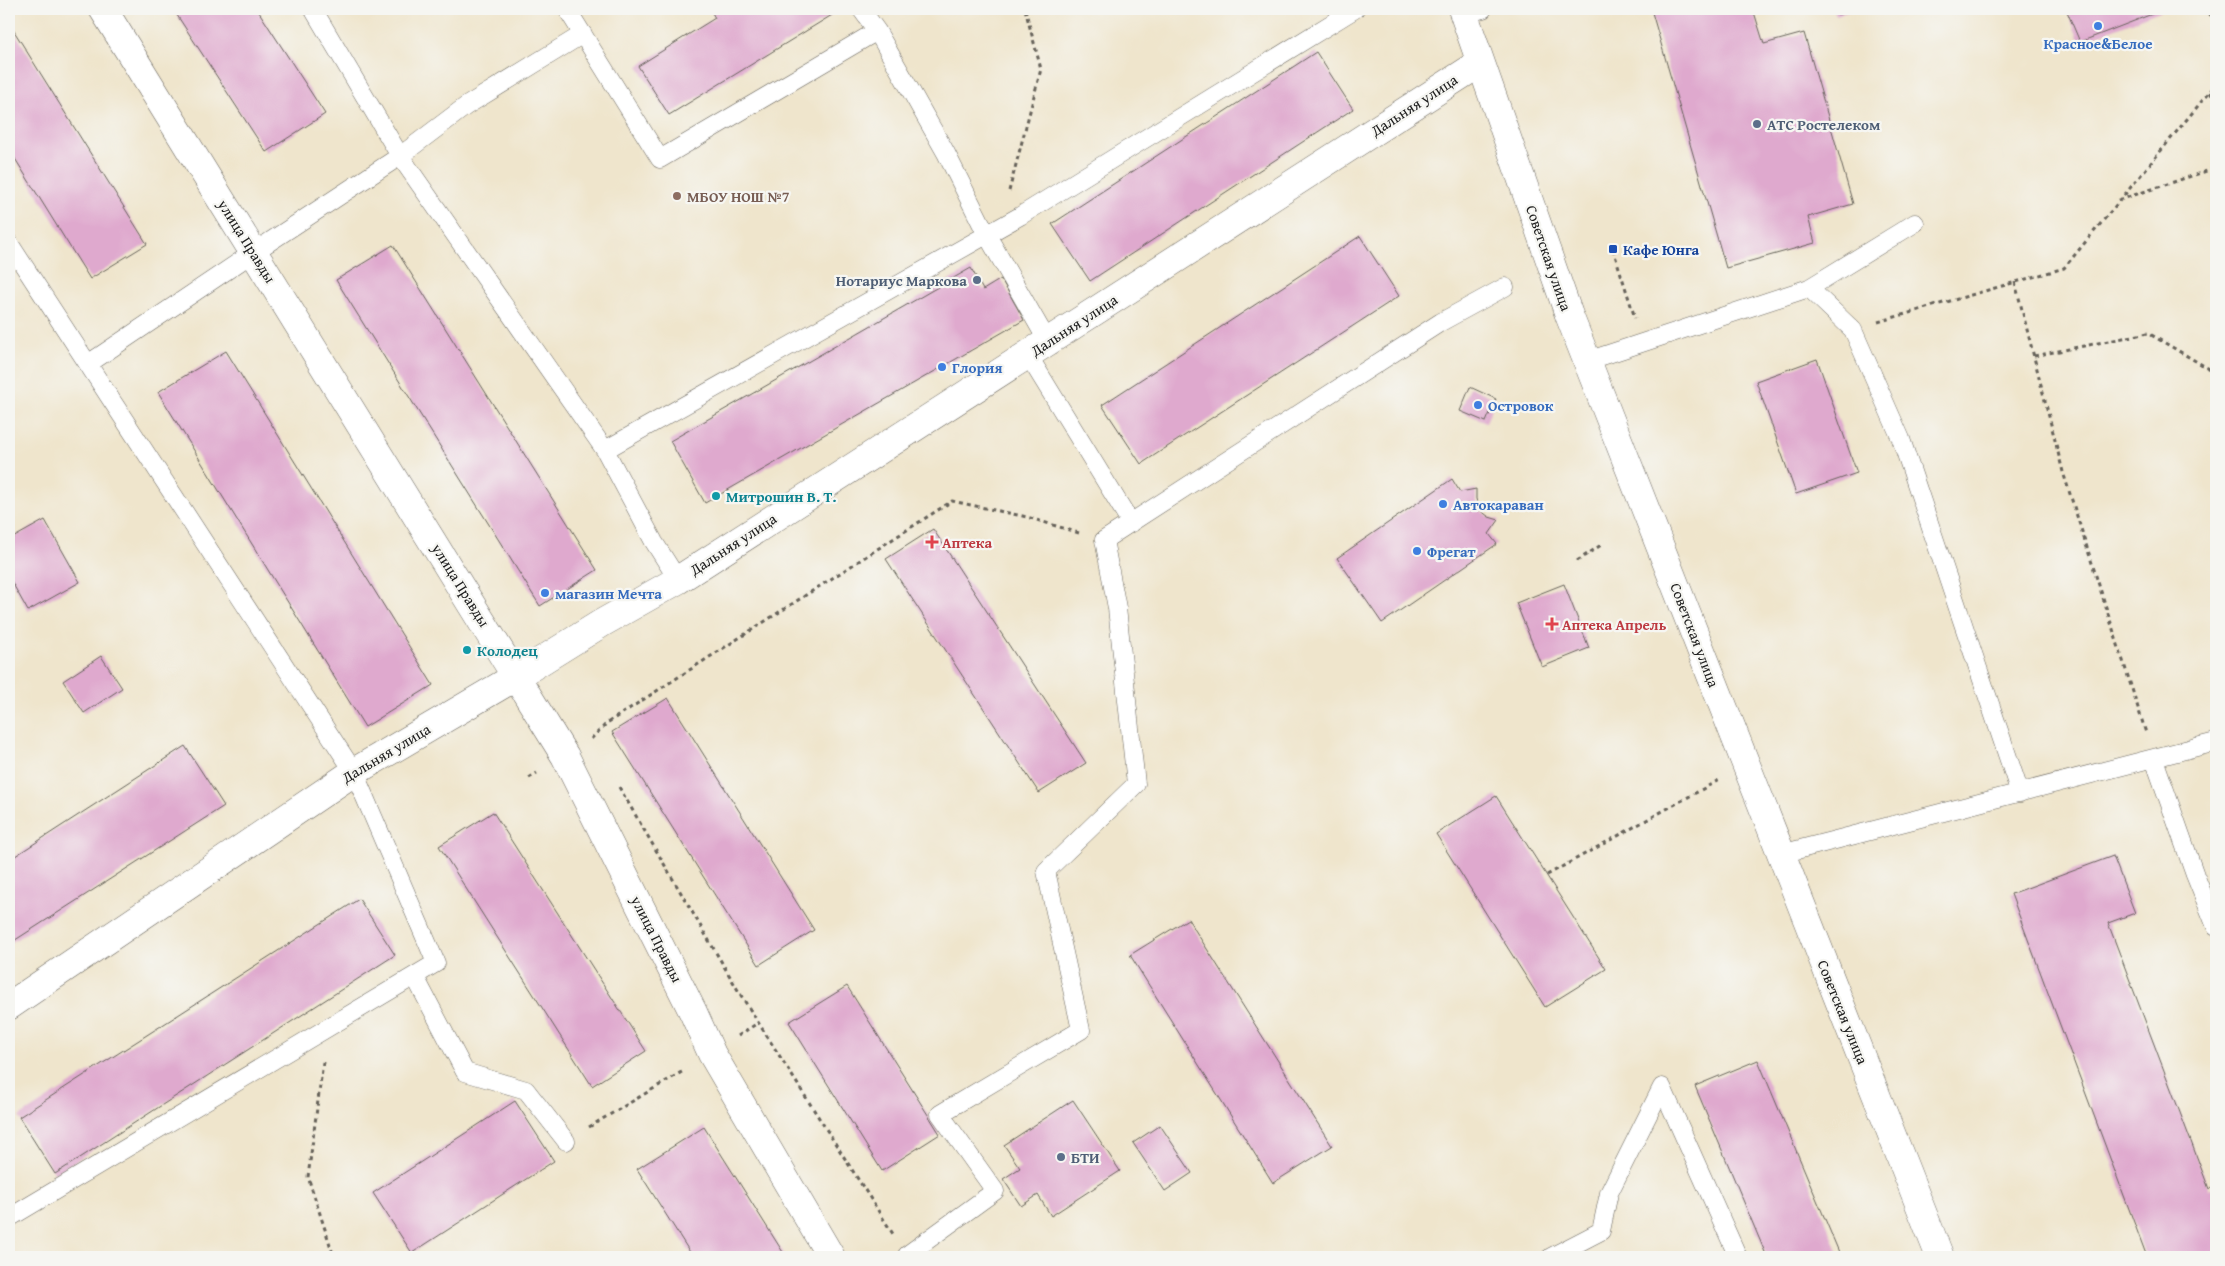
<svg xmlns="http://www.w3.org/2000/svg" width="2225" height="1266" viewBox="0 0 2225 1266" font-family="'Gentium Book Plus',serif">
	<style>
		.building { fill: #dfa9ce }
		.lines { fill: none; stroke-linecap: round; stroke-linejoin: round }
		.lane-casing { stroke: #66625a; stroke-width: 19 }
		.street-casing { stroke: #66625a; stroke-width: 29 }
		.secondary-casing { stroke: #66625a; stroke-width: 29 }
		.path { stroke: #66625a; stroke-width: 3; stroke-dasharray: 4 4; stroke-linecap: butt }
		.lane { stroke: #fff; stroke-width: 18 }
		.street { stroke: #fff; stroke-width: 28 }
		.secondary { stroke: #fff; stroke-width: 28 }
		.shop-dot { fill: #3f7fe0; stroke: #f6f6f2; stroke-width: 2 }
		.service-dot { fill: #5c6f8a; stroke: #f6f6f2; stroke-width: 2 }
		.education-dot { fill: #8d6e63; stroke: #f6f6f2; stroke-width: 2 }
		.transit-dot { fill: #1a4fb4; stroke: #f6f6f2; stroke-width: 2 }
		.culture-dot { fill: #0f9aa8; stroke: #f6f6f2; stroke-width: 2 }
		.health-dot { fill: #e0444e; stroke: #f6f6f2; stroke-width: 2 }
		.labels { text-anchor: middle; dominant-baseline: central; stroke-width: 4.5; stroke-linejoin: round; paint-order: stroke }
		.shop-label { font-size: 15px; font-weight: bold; fill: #366cbe; stroke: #f6f6f2; text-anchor: start }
		.street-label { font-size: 15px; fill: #1c1c1c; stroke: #f6f6f2 }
		.service-label { font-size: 15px; font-weight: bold; fill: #4e5e75; stroke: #f6f6f2; text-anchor: start }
		.education-label { font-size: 15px; font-weight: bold; fill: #785e54; stroke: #f6f6f2; text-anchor: start }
		.transit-label { font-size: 15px; font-weight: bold; fill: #164399; stroke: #f6f6f2; text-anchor: start }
		.culture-label { font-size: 15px; font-weight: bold; fill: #0d838f; stroke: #f6f6f2; text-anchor: start }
		.health-label { font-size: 15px; font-weight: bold; fill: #be3a42; stroke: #f6f6f2; text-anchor: start }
	</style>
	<rect width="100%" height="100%" fill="#f6f6f2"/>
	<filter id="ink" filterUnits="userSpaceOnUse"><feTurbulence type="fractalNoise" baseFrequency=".02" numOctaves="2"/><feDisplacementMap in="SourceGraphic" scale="10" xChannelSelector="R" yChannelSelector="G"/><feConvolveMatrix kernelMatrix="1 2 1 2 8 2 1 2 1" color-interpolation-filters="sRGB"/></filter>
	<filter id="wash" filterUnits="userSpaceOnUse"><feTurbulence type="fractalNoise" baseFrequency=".0096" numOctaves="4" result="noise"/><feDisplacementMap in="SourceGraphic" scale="20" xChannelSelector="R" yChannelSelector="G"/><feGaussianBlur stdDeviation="1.12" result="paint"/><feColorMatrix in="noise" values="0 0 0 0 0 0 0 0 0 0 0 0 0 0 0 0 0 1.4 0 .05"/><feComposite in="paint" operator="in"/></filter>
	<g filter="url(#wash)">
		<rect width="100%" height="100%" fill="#efe5cc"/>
		<g id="blocks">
			<!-- building -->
			<path class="building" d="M173 9H257L325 114 266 152Z
				M710 9H828L832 15 669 115 638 66 715 18Z
				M1651 9H1753L1764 44 1804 33 1853 204 1808 217 1815 243 1726 268Z
				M1834 9H1858L1836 15Z
				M2066 9H2165L2080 42Z
				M9 23 147 244 90 279 9 149Z
				M1316 52 1353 109 1090 281 1052 224Z
				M1360 236 1399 296 1141 464 1102 405Z
				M393 245 597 570 540 606 336 280Z
				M971 268 983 290 1001 279 1024 320 705 503 670 441Z
				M226 351 433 685 365 727 158 392Z
				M1817 359 1857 473 1796 494 1756 381Z
				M1470 387 1496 399 1486 422 1460 411Z
				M1452 479 1460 492 1476 489V499L1480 510 1489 517 1499 520 1489 534 1497 544 1382 623 1337 558Z
				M45 520 80 582 28 611 9 577V540Z
				M933 529 1086 763 1039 793 886 559Z
				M1564 584 1589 648 1542 667 1516 603Z
				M101 656 122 688 84 713 63 681Z
				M668 698 814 930 759 965 612 732Z
				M185 746 224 806 9 944V860Z
				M1496 796 1606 969 1545 1007 1436 834Z
				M493 812 646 1051 592 1086 439 846Z
				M2113 856 2135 913 2108 923 2209 1189 2216 1186V1257H2147L2011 894Z
				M359 899 395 955 55 1174 19 1117Z
				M1188 919 1332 1146 1273 1183 1130 955Z
				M847 986 940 1134 882 1171 789 1022Z
				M1758 1060 1841 1257H1767L1695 1086Z
				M1073 1100 1120 1171 1051 1216 1038 1195 1021 1206 1003 1179 1020 1168 1004 1145Z
				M515 1101 554 1161 412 1253 373 1193Z
				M1160 1125 1192 1173 1165 1191 1133 1143Z
				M704 1127 786 1257H693L637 1169Z"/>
		</g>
	</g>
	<g filter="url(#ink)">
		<use href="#blocks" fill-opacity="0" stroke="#66625a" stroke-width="1"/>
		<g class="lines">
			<defs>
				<path id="lane" d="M313 9 400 156 605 450 654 542 678 580
					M567 9 660 159 877 31 946 153 987 235 1048 342
					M861 9 877 31
					M1463 14 1483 9
					M9 243 354 772 436 963 9 1218
					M1809 288 1853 330 1901 439 2020 793
					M1028 355 1131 523
					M1587 361 1809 288 1915 223
					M88 364 254 252 400 156 466 106 583 34
					M605 450 1020 216 1355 9
					M2154 759 2195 875 2216 927
					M1781 854 2216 742
					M415 977 465 1072 526 1090 566 1141
					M907 1255 995 1191 940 1114 1081 1030 1046 871 1136 784 1117 608 1104 540 1441 322 1505 287
					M1551 1257 1601 1231 1609 1193 1662 1087 1738 1257"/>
				<path id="street" d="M103 9 565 756 693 1012 712 1054 831 1257
					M9 1006 354 772 517 676 602 623 678 580 1480 63"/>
				<path id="secondary" d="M1462 9 1569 315 1940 1257"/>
			</defs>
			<!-- lane casing -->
			<use href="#lane" class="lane-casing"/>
			<!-- street casing -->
			<use href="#street" class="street-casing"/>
			<!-- secondary casing -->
			<use href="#secondary" class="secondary-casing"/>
			<!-- path -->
			<path class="path" d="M2203 9 2216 19
				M2210 92 2216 102
				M1009 191 1041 69 1025 9
				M2119 200 2216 168
				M1613 249 1635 318
				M2015 282 2063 472 2146 733
				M1878 322 2064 268 2216 84
				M2034 356 2148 333 2216 373
				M1577 561 1601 545
				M591 739 607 723 952 501 1027 517 1079 533
				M529 778 537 773
				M619 787 742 997 893 1234
				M1547 875 1719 780
				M738 1036 759 1022
				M323 1062 308 1177 334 1257
				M589 1127 685 1070"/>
			<!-- lane -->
			<use href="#lane" class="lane"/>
			<!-- street -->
			<use href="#street" class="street"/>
			<!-- secondary -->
			<use href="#secondary" class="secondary"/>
		</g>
	</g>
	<!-- markers -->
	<g class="shop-dot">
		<circle cx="2098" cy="26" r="5"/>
		<circle cx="942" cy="367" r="5"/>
		<circle cx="1478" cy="405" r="5"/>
		<circle cx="1443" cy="504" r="5"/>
		<circle cx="1417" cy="551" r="5"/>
		<circle cx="545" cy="593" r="5"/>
	</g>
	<g class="service-dot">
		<circle cx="1757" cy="124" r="5"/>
		<circle cx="977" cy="280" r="5"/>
		<circle cx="1061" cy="1157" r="5"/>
	</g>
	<circle class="education-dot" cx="677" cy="196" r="5"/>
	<rect class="transit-dot" x="1608" y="244" width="10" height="10" rx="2.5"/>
	<g class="culture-dot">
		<circle cx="716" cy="496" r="5"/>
		<circle cx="467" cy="650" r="5"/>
	</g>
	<g class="health-dot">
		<path d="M929.5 534.5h5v5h5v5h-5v5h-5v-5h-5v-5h5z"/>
		<path d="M1549.5 616.5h5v5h5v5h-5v5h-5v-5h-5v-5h5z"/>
	</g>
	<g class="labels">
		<!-- shop labels -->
		<g class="shop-label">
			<text x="2098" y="43" text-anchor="middle">Красное&amp;Белое</text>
			<text x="952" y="367">Глория</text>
			<text x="1488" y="405">Островок</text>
			<text x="1453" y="504">Автокараван</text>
			<text x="1427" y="551">Фрегат</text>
			<text x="555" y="593">магазин Мечта</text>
		</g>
		<!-- street labels -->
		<g class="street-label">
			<text transform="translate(1414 105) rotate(-33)">Дальняя улица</text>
			<text transform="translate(247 241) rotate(58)">улица Правды</text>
			<text transform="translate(1549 258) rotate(71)">Советская улица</text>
			<text transform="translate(1074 325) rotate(-33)">Дальняя улица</text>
			<text transform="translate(733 544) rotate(-33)">Дальняя улица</text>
			<text transform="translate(461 585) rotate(58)">улица Правды</text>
			<text transform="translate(1695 635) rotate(69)">Советская улица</text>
			<text transform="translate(386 753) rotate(-31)">Дальняя улица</text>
			<text transform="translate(657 939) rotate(63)">улица Правды</text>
			<text transform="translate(1843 1012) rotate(68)">Советская улица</text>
		</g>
		<!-- service labels -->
		<g class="service-label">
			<text x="1767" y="124">АТС Ростелеком</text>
			<text x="967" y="280" text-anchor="end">Нотариус Маркова</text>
			<text x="1071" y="1157">БТИ</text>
		</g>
		<!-- education labels -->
		<g class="education-label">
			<text x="687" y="196">МБОУ НОШ №7</text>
		</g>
		<!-- transit labels -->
		<g class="transit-label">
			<text x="1623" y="249">Кафе Юнга</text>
		</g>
		<!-- culture labels -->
		<g class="culture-label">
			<text x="726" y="496">Митрошин В. Т.</text>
			<text x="477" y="650">Колодец</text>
		</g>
		<!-- health labels -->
		<g class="health-label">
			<text x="942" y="542">Аптека</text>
			<text x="1562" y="624">Аптека Апрель</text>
		</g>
	</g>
	<!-- margin -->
	<rect width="2225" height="1266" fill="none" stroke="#f6f6f2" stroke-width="30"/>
</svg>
